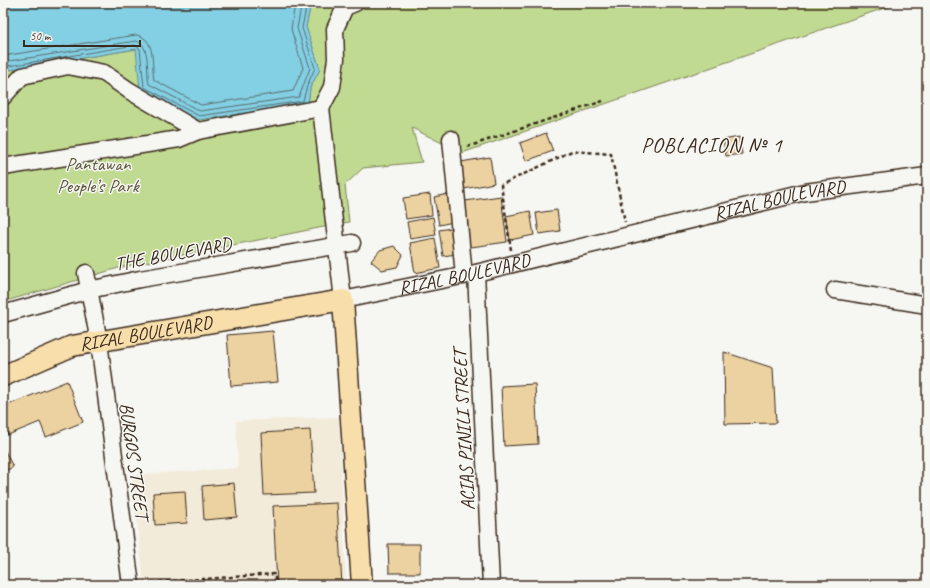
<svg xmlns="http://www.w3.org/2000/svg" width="930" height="588" viewBox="0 0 930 588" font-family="Caveat,sans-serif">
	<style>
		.built { fill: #f3ebda }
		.green { fill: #c0da91; stroke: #7e8258 }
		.water { fill: #83cfe4; stroke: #668d95 }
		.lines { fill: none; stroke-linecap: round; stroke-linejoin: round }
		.shore { stroke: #586c6d; stroke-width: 1 }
		.building { fill: #ecd2a1; stroke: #3b2a1e }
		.minor-casing { stroke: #3b2a1e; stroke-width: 19 }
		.major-casing { stroke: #3b2a1e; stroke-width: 23 }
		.path { stroke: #3b2a1e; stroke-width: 2.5; stroke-dasharray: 4 3; stroke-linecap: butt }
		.minor { stroke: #f6f6f2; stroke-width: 16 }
		.major { stroke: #f8deab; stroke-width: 20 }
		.labels { text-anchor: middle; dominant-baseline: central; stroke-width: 3; stroke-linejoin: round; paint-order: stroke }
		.park-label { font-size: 19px; fill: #5c563b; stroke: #f6f6f2 }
		.street-label { font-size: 19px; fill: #3b2a1e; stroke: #f6f6f2 }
		.quarter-label { font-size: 21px; letter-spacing: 1px; fill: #3b2a1e; stroke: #f6f6f2 }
	</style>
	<rect width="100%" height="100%" fill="#f6f6f2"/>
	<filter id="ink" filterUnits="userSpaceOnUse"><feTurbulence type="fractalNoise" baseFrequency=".025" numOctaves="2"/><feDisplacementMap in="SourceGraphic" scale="8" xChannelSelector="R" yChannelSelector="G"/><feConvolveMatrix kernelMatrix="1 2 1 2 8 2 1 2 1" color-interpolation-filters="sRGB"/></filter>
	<g filter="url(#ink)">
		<!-- built -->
		<path class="built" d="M339 417 346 585H144L132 475 238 468 236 421Z"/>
		<!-- green -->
		<path class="green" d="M311 3H899L462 153 412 128 422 162 363 168 345 185 349 222 122 267 3 302V71L136 49 308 104 310 88 320 69 306 27Z"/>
		<!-- water -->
		<path class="water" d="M3 3H311L306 27 320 69 310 88 308 104 198 120 140 90 136 49 3 71Z"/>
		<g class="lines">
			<!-- shore -->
			<path class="shore" d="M3 56 136 35C157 38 151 65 154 80L201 105 293 91 303 68 291 29 295 3
				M3 62 136 41C151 44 146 72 149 84L200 111 299 97 310 68 297 28 302 3
				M3 67 135 45 140 49 144 87 199 116 303 101 307 86 315 68 302 28 307 3"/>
		</g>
		<!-- building -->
		<path class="building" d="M546 133 553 151 526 161 520 143Z
			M739 137 742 154 726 156 723 140Z
			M490 157 494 183 459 190 455 163Z
			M430 194 432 215 406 219 403 198Z
			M448 194 453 222 439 225 434 197Z
			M501 196 507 242 464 248 458 202Z
			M557 210 560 231 539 234 536 213Z
			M530 211 534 235 510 240 506 216Z
			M433 217 436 235 410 239 407 222Z
			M451 228 456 254 443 256 439 230Z
			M435 238 440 268 415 273 410 243Z
			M394 246 403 255 397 267 382 270 371 261 380 250Z
			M273 331 278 382 231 386 227 335Z
			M724 352 773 368 776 423 725 424Z
			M67 381 83 422 46 437 40 422 8 435 3 422V407Z
			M535 384 538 444 504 446 501 386Z
			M310 430 314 493 264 495 261 433Z
			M3 447 13 467 3 472Z
			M234 483 237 517 204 520 202 486Z
			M185 491 187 523 155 525 153 493Z
			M337 503 342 585H277L273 506Z
			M388 544H420V573H389Z
			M207 580 208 585H161Z"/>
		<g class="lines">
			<defs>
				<g id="minor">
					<path id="s1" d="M3 97 22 76 68 66 104 73 130 91 198 131 321 108 343 300 476 273 805 192 927 176"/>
					<path d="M321 108 332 87 336 59 335 29 345 7 355 3"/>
					<path d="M451 139 464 276"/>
					<path d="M3 167 179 139 198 131"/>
					<path d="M86 273 99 342 131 585"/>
					<path d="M476 273 491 585"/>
					<path d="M835 290 927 305"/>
					<path d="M3 314 89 290 140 279 352 243"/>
				</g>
				<g id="major">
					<path id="s2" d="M3 376 72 346 343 300 362 585"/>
				</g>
			</defs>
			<!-- minor casing -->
			<use href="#minor" class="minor-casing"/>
			<!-- major casing -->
			<use href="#major" class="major-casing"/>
			<!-- path -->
			<path class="path" d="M467 147 603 101
				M511 250 501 185 572 151 611 154 625 222
				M145 583 275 574V585"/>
			<!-- minor -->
			<use href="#minor" class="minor"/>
			<!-- major -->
			<use href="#major" class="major"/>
		</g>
	</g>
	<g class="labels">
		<!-- park labels -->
		<g class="park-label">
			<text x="98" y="164">Pantawan<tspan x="98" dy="22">People’s Park</tspan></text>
		</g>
		<!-- street labels -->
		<g class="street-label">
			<text stroke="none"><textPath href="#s1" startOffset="989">RIZAL BOULEVARD</textPath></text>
			<text transform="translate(173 254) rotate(-10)">THE BOULEVARD</text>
			<text stroke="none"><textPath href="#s1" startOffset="665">RIZAL BOULEVARD</textPath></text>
			<text stroke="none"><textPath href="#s2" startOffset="150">RIZAL BOULEVARD</textPath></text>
			<text transform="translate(464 430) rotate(-93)">ACIAS PINILI STREET</text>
			<text transform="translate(134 461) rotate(82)">BURGOS STREET</text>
		</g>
		<!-- quarter labels -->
		<g class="quarter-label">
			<text x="712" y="145">POBLACION № 1</text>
		</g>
	</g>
	<!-- margin -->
	<rect width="930" height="588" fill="none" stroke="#f6f6f2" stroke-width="16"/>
	<rect x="8" y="8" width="914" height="572" fill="none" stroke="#3b2a1e" stroke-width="1.5" filter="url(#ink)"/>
	<!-- scale -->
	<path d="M24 40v6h116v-6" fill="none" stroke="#3b2a1e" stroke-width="2"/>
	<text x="30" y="40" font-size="12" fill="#3b2a1e" stroke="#f6f6f2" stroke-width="3" paint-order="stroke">50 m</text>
</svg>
